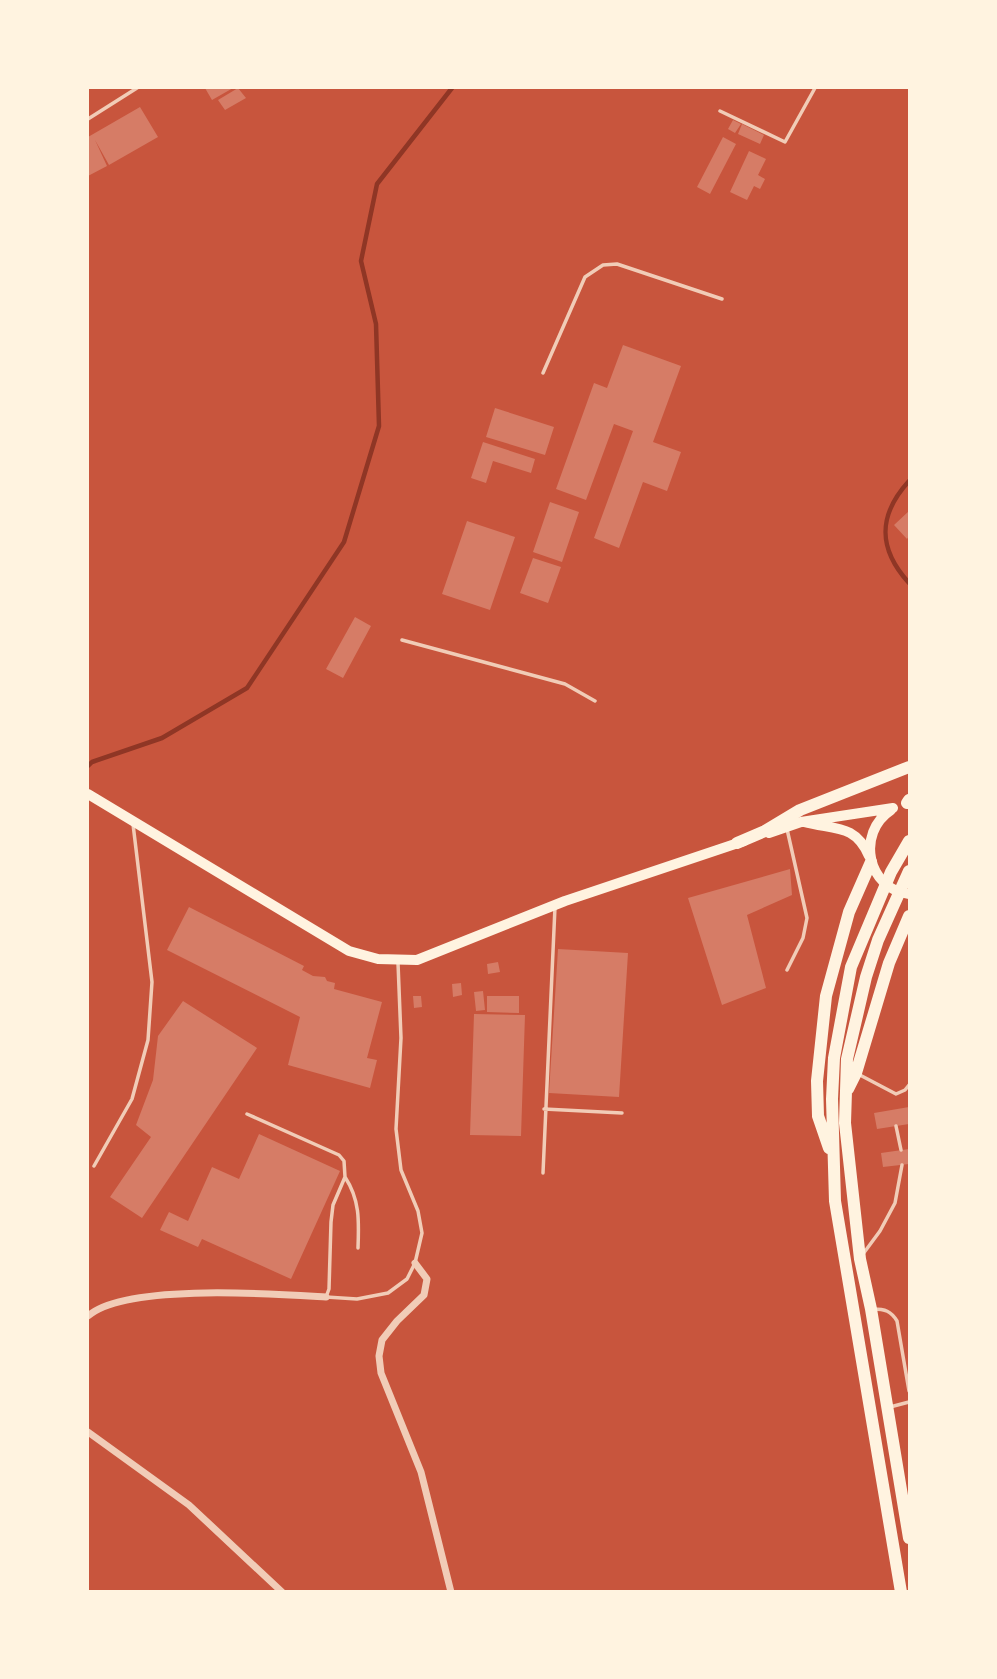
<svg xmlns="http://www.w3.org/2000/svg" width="997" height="1679" viewBox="0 0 997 1679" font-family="Karla,sans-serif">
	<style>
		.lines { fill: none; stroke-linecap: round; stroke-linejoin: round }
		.stream { stroke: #8f3625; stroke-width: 4.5 }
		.building { fill: #d67c66 }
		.service { stroke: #f1ccb7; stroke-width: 3.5 }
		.minor { stroke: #f1ccb7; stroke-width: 7 }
		.secondary { stroke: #fff3e0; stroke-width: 10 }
		.trunk { stroke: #fff3e0; stroke-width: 12 }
	</style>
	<rect width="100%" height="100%" fill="#c8553d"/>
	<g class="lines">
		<!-- stream -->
		<path class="stream" d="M909 481C877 516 878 549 909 583
			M88 766 92 762 162 738 247 688 344 542 379 426 376 324 361 261 377 184 452 88"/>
	</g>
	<!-- building -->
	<path class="building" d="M205 88H233L212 100Z
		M238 88 246 98 225 110 218 100Z
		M140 107 158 137 109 165 95 140 107 166 88 176V137Z
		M733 120 741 124 735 133 728 129Z
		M742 124 764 135 760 144 738 134Z
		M723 137 736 144 710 194 697 187Z
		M749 151 766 159 758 175 765 179 760 189 754 186 747 200 730 192Z
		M623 345 681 366 653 442 681 452 667 491 643 482 619 548 594 538 633 431 614 424 586 500 556 489 594 383 607 388Z
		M495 408 554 427 545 455 486 437Z
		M483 442 535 459 531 473 493 461 486 483 471 478Z
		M550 502 579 512 562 562 533 552Z
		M909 511V536L907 539 894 525Z
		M467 521 515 537 490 610 442 594Z
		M533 558 561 567 548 603 520 593Z
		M355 617 371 626 343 678 326 669Z
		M790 869 792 895 747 915 766 988 722 1005 688 898Z
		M189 907 304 966 302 970 313 976 325 977 327 981 335 983 334 989 382 1002 367 1058 377 1060 370 1088 288 1065 300 1017 167 950Z
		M558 949 628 953 619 1097 549 1093Z
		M498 962 500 972 488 974 487 964Z
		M461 983 462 995 453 997 452 984Z
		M483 991 485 1010 476 1011 474 992Z
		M413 996H421L422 1007 414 1008Z
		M487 996H519V1013L487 1012Z
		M183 1001 257 1048 142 1218 110 1197 151 1137 136 1125 153 1080 158 1036Z
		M474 1014 525 1015 521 1136 470 1135Z
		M909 1107V1124L877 1129 874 1113Z
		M259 1134 340 1171 291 1279 202 1239 198 1247 160 1230 169 1212 188 1221 212 1167 239 1179Z
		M909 1149V1164L883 1167 881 1153Z"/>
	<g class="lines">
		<!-- service -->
		<path class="service" d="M720 111 785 142 815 88
			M88 119 137 88
			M543 373 585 277 603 265 617 264 722 299
			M402 640 565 684 595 701
			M787 829 807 918 803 938 787 970
			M858 1074 896 1094 905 1090 909 1085
			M544 1109 622 1113
			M247 1114 339 1155 344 1161 345 1177 333 1205 331 1222 329 1289 326 1297 357 1299 388 1293 407 1279 415 1263 422 1233 418 1211 401 1170 396 1129 401 1038 398 963
			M896 1126 901 1150
			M94 1166 132 1099 148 1040 152 982 133 824
			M543 1173 555 907
			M345 1177C360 1200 359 1221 358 1248
			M863 1254 880 1231 895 1203 902 1165
			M873 1309C885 1309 891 1311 897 1321L909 1391
			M890 1407 909 1402"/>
		<!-- minor -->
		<path class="minor" d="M415 1263 427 1279 424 1295 397 1321 382 1340 379 1356 381 1373 421 1472 451 1592
			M88 1316C125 1283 275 1294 326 1297
			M88 1432 189 1505 282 1592"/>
		<!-- secondary -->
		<path class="secondary" d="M88 794 349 951 378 959 417 960 565 901 744 841
			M891 810C856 833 867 889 909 894
			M804 822C833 830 855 823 869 856
			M769 833 801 822 893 808"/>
		<!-- trunk -->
		<path class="trunk" d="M907 803 909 800
			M737 843 765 831 800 810 909 767
			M909 871 878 940 866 977 847 1059 845 1123 860 1259 871 1309 909 1538
			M848 1089 856 1073 889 963 909 916
			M829 1148 818 1116 817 1081 826 996 849 912 871 862
			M901 1592 835 1201 832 1099 834 1058 851 967 891 872 909 841"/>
	</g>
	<!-- border -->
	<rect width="997" height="1679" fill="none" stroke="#fff3e0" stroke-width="178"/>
</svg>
